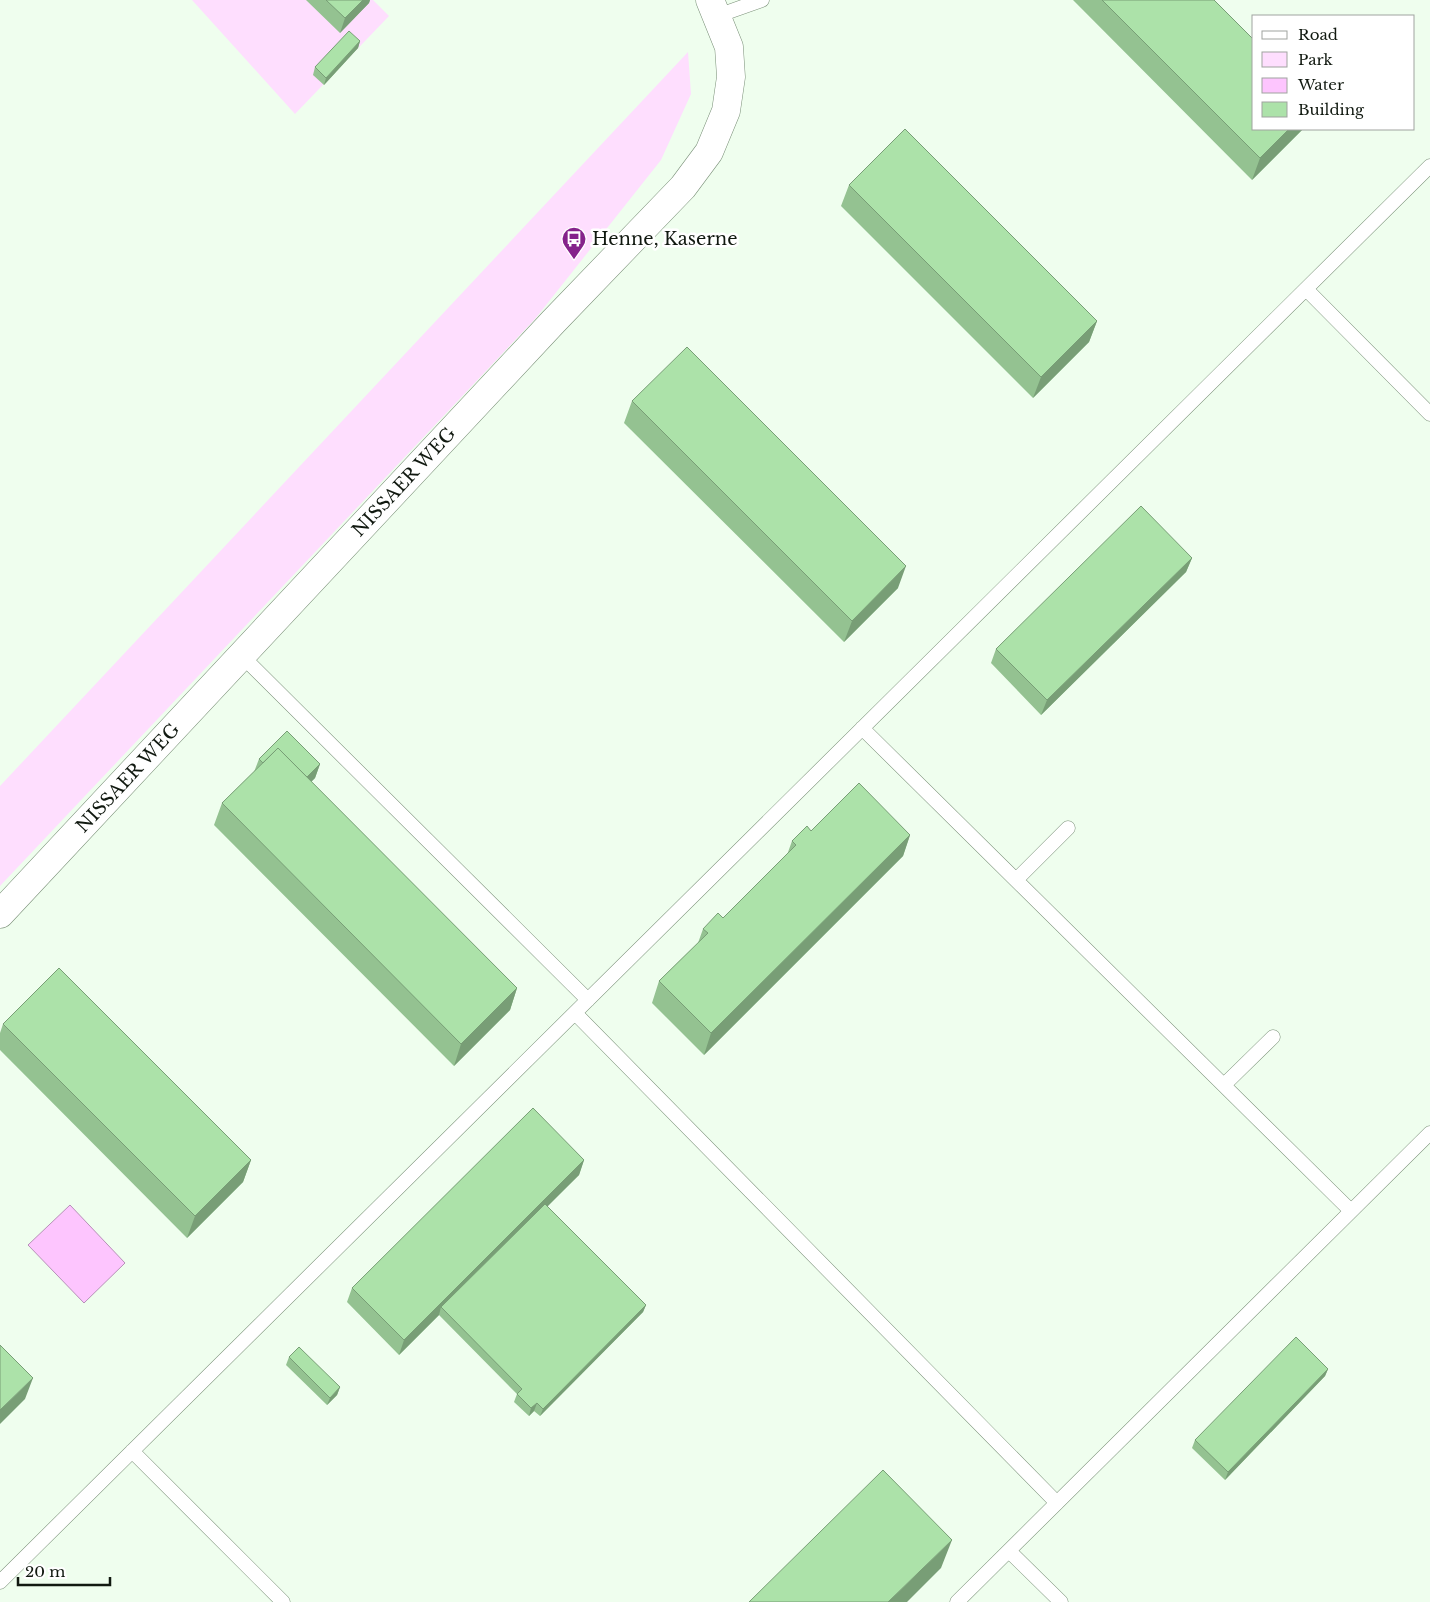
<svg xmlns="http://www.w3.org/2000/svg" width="1430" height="1602" viewBox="0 0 1430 1602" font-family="'Libre Baskerville',serif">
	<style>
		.green { fill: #fedefe }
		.water { fill: #fdc5fe; stroke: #b691b7 }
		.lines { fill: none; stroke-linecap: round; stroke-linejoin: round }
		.lane-casing { stroke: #788e76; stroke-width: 15 }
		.street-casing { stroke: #788e76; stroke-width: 29 }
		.lane { stroke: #fff; stroke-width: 14 }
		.street { stroke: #fff; stroke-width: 28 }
		.wall { fill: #94c291 }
		.shaded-wall { fill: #789e76 }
		.building { fill: #ace2a9; stroke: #789e76 }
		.labels { text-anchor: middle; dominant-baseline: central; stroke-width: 5; stroke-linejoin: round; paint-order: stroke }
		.poi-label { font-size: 18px; fill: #111910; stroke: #fff; text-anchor: start }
		.street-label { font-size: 18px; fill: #111910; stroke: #fff }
	</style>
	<rect width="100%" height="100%" fill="#effeee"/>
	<!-- green -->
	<path class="green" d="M192 0H373L389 16 295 114Z
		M688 52 691 94 661 160 535 319 0 886V786Z"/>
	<!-- water -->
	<path class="water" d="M70 1205 125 1263 84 1303 28 1245Z"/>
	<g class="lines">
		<defs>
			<path id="lane" d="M717 16 762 0
				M1306 289 1430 414
				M242 656 588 1000
				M862 728 1351 1211
				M1016 880 1068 828
				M575 1013 1057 1503
				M1224 1085 1273 1037
				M132 1451 283 1602
				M1009 1551 1061 1602
				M0 1582 1430 166
				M957 1602 1430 1133"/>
			<path id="street" d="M0 914 553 322 683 187 709 152 726 111 731 77 729 47 710 0"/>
		</defs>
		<!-- lane casing -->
		<use href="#lane" class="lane-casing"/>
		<!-- street casing -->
		<use href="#street" class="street-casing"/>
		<!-- lane -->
		<use href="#lane" class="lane"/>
		<!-- street -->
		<use href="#street" class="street"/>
	</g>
	<!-- wall -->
	<path class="wall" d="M306 0H370L369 3 340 33Z
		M1073 0H1214L1254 129H1303L1252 180Z
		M360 41 358 48 324 85 313 75 315 67Z
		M849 185 1097 321 1089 342 1033 398 841 206Z
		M632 401 898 588 844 642 624 423Z
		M1192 558 1186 572 1041 715 991 663 996 649Z
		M259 759 320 764 315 778 311 782 517 988 510 1010 454 1066 214 825 222 803 254 772Z
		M811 831 910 835 903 856 704 1055 652 1003 659 981 698 943 703 929 723 918 787 855 792 841Z
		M3 1024 251 1160 243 1182 187 1238 0 1050V1033Z
		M584 1160 579 1175 547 1206 646 1305 643 1312 540 1416 534 1411 529 1416 514 1402 517 1394 439 1315 399 1355 347 1302 352 1288Z
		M289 1357 340 1387 337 1395 327 1405 286 1365Z
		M1328 1369 1325 1376 1225 1480 1192 1448 1195 1440Z"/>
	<!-- shaded-wall -->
	<path class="shaded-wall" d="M363 0H370L369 3 340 33 345 18Z
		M360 41 358 48 324 85 326 78Z
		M1289 129H1303L1252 180 1260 158Z
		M1097 321 1089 342 1033 398 1041 377Z
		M1192 558 1186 572 1041 715 1047 700Z
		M906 566 898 588 844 642 852 621Z
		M320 764 315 778 297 796 302 782Z
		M910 835 903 856 704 1055 711 1033Z
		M517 988 510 1010 454 1066 461 1044Z
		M251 1160 243 1182 187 1238 195 1216Z
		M584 1160 579 1175 444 1310 441 1307 439 1315 399 1355 404 1340Z
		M646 1305 643 1312 540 1416 543 1409Z
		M1328 1369 1325 1376 1225 1480 1228 1472Z
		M33 1378 25 1399 0 1424V1410Z
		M340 1387 337 1395 327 1405 330 1398Z
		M537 1403 534 1411 529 1416 531 1408Z
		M952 1540 941 1568 907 1602H888Z"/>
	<!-- building -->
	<path class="building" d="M326 0H363L345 18Z
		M1102 0H1214L1254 40V129H1289L1260 158Z
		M349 31 360 41 326 78 315 67Z
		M905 129 1097 321 1041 377 849 185Z
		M687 347 906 566 852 621 632 401Z
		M1141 506 1192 558 1047 700 996 649Z
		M287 731 320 764 307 777 278 748 263 763 259 759Z
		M278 748 517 988 461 1044 222 803Z
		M859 783 910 835 711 1033 659 981 708 933 703 929 718 913 723 918 796 845 792 841 807 826 811 831Z
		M59 968 251 1160 195 1216 3 1024Z
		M533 1108 584 1160 404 1340 352 1288Z
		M545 1204 646 1305 543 1409 537 1403 531 1408 517 1394 522 1389 441 1307Z
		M1296 1337 1328 1369 1228 1472 1195 1440Z
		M0 1345 33 1378 0 1410Z
		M299 1347 340 1387 330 1398 289 1357Z
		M883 1470 952 1540 888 1602H749Z"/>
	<!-- icons -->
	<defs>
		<symbol id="bus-pin" viewBox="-11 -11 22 30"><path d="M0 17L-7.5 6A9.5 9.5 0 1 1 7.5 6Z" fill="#85228b" stroke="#fff"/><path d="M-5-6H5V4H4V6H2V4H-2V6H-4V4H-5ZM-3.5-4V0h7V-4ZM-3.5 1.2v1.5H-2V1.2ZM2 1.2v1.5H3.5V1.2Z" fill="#fff"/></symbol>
	</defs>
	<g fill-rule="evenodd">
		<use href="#bus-pin" x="560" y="225" width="28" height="38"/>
	</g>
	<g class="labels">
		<!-- poi labels -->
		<g class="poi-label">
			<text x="592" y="239">Henne, Kaserne</text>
		</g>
		<!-- street labels -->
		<g class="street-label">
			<text transform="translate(404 482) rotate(-47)">NISSAER WEG</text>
			<text transform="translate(128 778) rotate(-47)">NISSAER WEG</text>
		</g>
	</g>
	<!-- legend -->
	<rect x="1252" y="15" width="162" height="115" fill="#ffffff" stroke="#a0a39f"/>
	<rect x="1262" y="31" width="25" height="8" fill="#ffffff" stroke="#a0a39f"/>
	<text x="1298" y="40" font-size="15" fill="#111910">Road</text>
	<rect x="1262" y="52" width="25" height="15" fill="#fedefe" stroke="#a0a39f"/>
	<text x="1298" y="65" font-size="15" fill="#111910">Park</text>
	<rect x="1262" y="78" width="25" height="15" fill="#fdc5fe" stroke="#a0a39f"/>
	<text x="1298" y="90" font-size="15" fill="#111910">Water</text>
	<rect x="1262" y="102" width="25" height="15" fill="#ace2a9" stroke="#a0a39f"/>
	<text x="1298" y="115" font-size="15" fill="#111910">Building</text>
	<!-- scale -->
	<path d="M18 1577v8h92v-8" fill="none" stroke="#111910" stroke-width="2.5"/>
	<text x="25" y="1577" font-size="15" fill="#111910" stroke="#ffffff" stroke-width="4" paint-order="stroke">20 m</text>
</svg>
